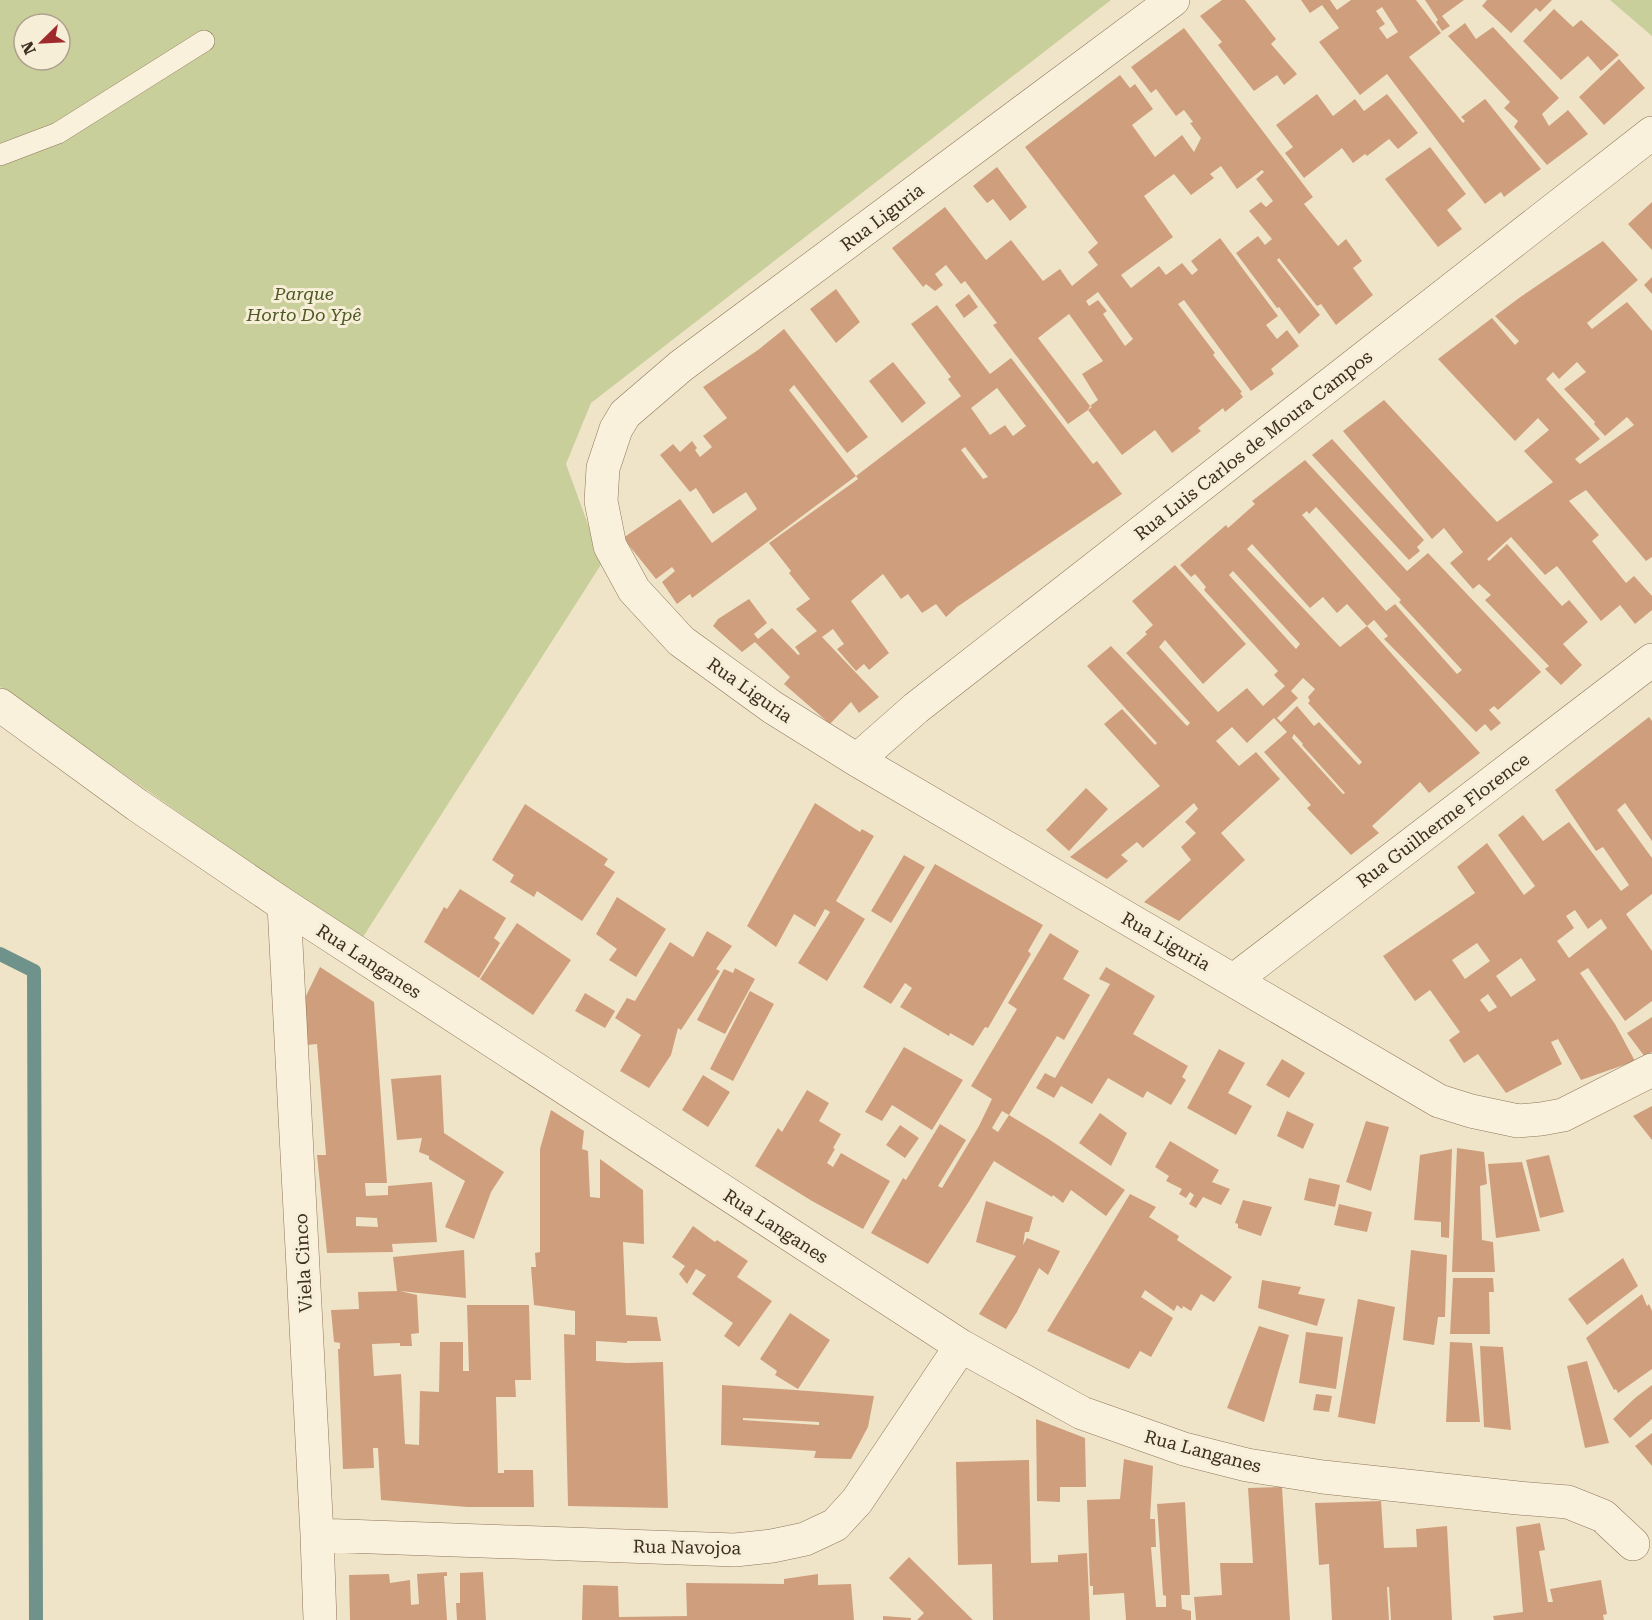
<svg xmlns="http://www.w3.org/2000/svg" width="1652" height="1620" viewBox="0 0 1652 1620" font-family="'Roboto Serif',serif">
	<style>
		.green { fill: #c9cf9b; fill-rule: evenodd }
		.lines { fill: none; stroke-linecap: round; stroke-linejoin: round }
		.stream { stroke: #6f938a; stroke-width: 14 }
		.building { fill: #cf9f7d; fill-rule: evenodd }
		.service-casing { stroke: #8d765c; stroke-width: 22 }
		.minor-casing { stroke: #8d765c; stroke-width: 34 }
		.service { stroke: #faf1dc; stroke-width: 21 }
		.minor { stroke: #faf1dc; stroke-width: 33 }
		.labels { text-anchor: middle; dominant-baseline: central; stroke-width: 6; stroke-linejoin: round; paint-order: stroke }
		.street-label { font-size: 18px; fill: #3d2e20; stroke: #f7eed8 }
		.park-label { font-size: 18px; font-style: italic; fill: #4d5a26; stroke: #f7eed8 }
	</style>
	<rect width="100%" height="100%" fill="#f0e4c8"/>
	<!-- green -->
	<path class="green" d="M0 0H1111L591 403 566 464 602 563 363 937 255 866 0 687ZM24 24H60V60H24Z
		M1610 0H1652V36Z"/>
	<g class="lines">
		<!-- stream -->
		<path class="stream" d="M0 954 34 971 36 1620"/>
	</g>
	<!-- building -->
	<path class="building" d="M1222 0H1245L1276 39 1271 44 1297 74 1284 85 1277 75 1254 91 1218 45 1222 42 1200 16Z
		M1301 0H1330L1337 10 1351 0H1416L1441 33 1409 57 1463 123 1465 121 1461 117 1485 99 1486 100 1541 169 1504 197 1501 192 1485 204 1387 74 1360 95 1319 42 1339 28 1322 5 1310 13ZM1382 7 1398 32 1387 39 1379 28 1385 24 1376 11Z
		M1425 0H1464L1442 16 1450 26 1442 31 1436 22 1438 20Z
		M1487 0H1552L1540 12 1536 8 1511 33 1482 6Z
		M1554 9 1573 27 1581 20 1619 55 1601 71 1588 56 1561 80 1523 41Z
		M1465 23 1476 39 1493 27 1559 98 1542 114 1549 126 1568 110 1588 134 1547 165 1514 127 1518 121 1504 108 1510 102 1448 36Z
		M1184 28 1313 197 1304 204 1338 246 1346 239 1362 261 1353 268 1373 295 1336 325 1321 304 1317 306 1279 258 1277 260 1320 315 1299 334 1279 307 1277 308 1236 253 1258 236 1265 245 1272 239 1249 211 1261 202 1266 207 1273 201 1256 179 1264 172 1262 170 1237 189 1221 166 1210 174 1214 178 1191 195 1174 174 1144 196 1173 237 1121 275 1131 288 1159 266 1166 275 1182 263 1192 275 1198 270 1191 261 1220 238 1278 316 1266 325 1277 339 1287 330 1299 346 1271 369 1274 374 1251 391 1184 300 1178 304 1215 353 1213 355 1242 392 1240 393 1243 397 1225 412 1223 408 1198 428 1201 431 1172 453 1155 430 1122 455 1088 410 1092 407 1090 406 1098 400 1082 374 1103 361 1069 314 1038 338 1090 406 1088 410 1068 424 993 325 997 323 965 281 961 284 946 265 935 274 943 285 935 291 926 284 923 287 892 248 945 207 986 260 1011 240 1043 281 1060 269 1072 286 1098 265 1088 252 1098 243 1025 147 1120 75 1130 88 1135 84 1153 109 1132 125 1155 157 1182 135 1194 152 1201 138 1190 123 1193 122 1184 110 1176 116 1156 89 1151 93 1131 67ZM1098 292 1133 339 1125 346 1103 314 1107 311 1098 300 1089 306 1086 301Z
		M1619 59 1645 88 1604 125 1579 97Z
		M1317 94 1333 116 1355 99 1364 111 1387 94 1418 133 1398 149 1389 139 1367 156 1365 154 1353 163 1342 148 1304 178 1285 153 1293 147 1276 125Z
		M1430 147 1466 194 1447 210 1462 229 1438 247 1385 179Z
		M997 167 1027 207 1010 221 993 199 987 203 973 186Z
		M1652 202V250L1628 224Z
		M1603 241 1638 280 1587 323 1592 329 1627 302 1652 331V557L1646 561 1586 490 1569 501 1599 535 1592 541 1626 583 1634 576 1652 596V610L1635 624 1620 605 1601 621 1557 566 1545 575 1511 537 1487 559 1489 561 1507 544 1562 606 1569 600 1588 622 1563 644 1582 665 1561 685 1545 669 1549 666 1485 600 1491 595 1479 584 1473 589 1450 563 1463 552 1444 528 1432 539 1343 431 1384 400 1497 522 1553 482 1524 451 1549 430 1538 418 1515 441 1438 359 1492 318 1515 345 1519 341 1495 316 1519 298ZM1577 362 1586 372 1564 389 1595 422 1594 424 1605 436 1627 417 1634 425 1580 464 1575 459 1600 439 1546 379 1553 372 1559 379Z
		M1652 277V294L1644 285Z
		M836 289 860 322 836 343 810 309Z
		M969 294 978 307 964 318 955 305Z
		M937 305 990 374 1011 358 1093 464 1097 461 1122 494 957 607 946 617 936 604 922 613 908 594 901 599 883 574 851 601 889 653 869 670 864 664 856 671 837 649 844 644 833 629 822 637 879 697 859 713 851 702 830 724 784 684 790 677 755 642 742 652 713 626 718 619 749 599 767 623 754 634 758 639 772 628 798 655 800 654 795 647 817 631 796 609 810 599 789 573 791 571 769 543 858 479 856 476 961 396 948 379 951 377 911 324ZM997 388 1026 426 1013 436 1005 425 990 435 971 408ZM965 447 988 477 983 479 961 450Z
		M784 329 868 437 847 453 794 385 789 390 856 476 692 598 690 594 677 604 662 582 675 571 672 567 656 579 623 538 680 499 712 543 757 509 746 492 713 514 696 488 690 492 660 455 673 444 680 452 692 441 697 448 695 450 700 457 712 447 703 436 727 418 703 387 758 350Z
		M893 362 926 403 902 423 869 381Z
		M1332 439 1424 540 1417 547 1420 551 1409 560 1312 455Z
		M1305 460 1407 571 1428 553 1541 672 1498 710 1494 706 1489 710 1501 723 1491 731 1485 724 1476 732 1384 639 1388 636 1374 620 1367 626 1347 604 1337 613 1323 597 1310 608 1252 544 1247 549 1340 647 1367 626 1480 753 1429 793 1420 782 1372 826 1379 833 1351 855 1307 808 1311 805 1264 752 1287 732 1274 718 1247 743 1232 727 1216 741 1239 766 1256 752 1280 779 1221 833 1245 860 1179 921 1144 902 1191 860 1181 847 1196 833 1185 822 1198 809 1194 803 1143 848 1137 842 1121 855 1128 861 1107 879 1070 857 1160 786 1104 724 1122 709 1155 745 1157 743 1087 666 1111 646 1187 726 1190 723 1126 653 1147 634 1145 632 1153 625 1132 601 1175 565 1246 644 1203 684 1165 640 1159 647 1218 712 1247 688 1263 706 1285 686 1274 675 1278 671 1204 590 1206 587 1195 574 1191 577 1180 565 1226 525 1228 528 1255 504 1252 501ZM1316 507 1401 600 1399 602 1462 670 1457 674 1395 604 1386 611 1302 515 1307 511 1309 514ZM1233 571 1300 644 1296 649 1229 575ZM1303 678 1315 689 1308 697 1310 701 1308 703 1362 762 1359 765 1319 722 1314 726 1297 706 1281 722 1277 718 1298 698 1291 691ZM1294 734 1303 744 1302 745 1345 793 1343 794 1292 738Z
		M1649 717 1652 721V841L1625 803 1617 810 1652 858V894L1626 914 1652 951V1001L1625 1021 1588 968 1580 973 1615 1024 1635 1061 1581 1080 1558 1039 1551 1042 1562 1064 1506 1093 1478 1054 1464 1063 1449 1040 1460 1032 1430 990 1415 1001 1383 956 1475 893 1457 867 1487 843 1524 895 1535 886 1498 835 1523 815 1543 841 1569 822 1621 891 1629 885 1603 847 1596 851 1555 790ZM1575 910 1588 929 1601 919 1607 928 1569 958 1557 941 1574 928 1566 916ZM1477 943 1490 961 1465 979 1452 960ZM1521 958 1536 980 1511 997 1496 976ZM1488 994 1497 1007 1489 1012 1480 1000Z
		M1086 788 1108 809 1069 851 1046 830Z
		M815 803 860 832 862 829 874 836 836 901 865 919 827 981 798 963 830 912 825 909 815 927 794 914 776 947 747 926Z
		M525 804 608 859 604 865 615 872 582 921 537 891 534 897 510 882 514 875 492 860Z
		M904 855 925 867 891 923 871 911Z
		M935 864 1043 925 1028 951 1031 954 988 1028 985 1027 973 1046 950 1033 949 1036 900 1007 912 988 905 983 891 1004 863 987Z
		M460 889 506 918 494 938 500 943 479 978 424 942 444 907 447 909Z
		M617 897 666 929 636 977 609 960 617 949 596 934Z
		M517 923 571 960 533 1015 480 979Z
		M707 931 732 946 716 969 720 971 681 1030 678 1028 671 1055 649 1088 620 1071 641 1035 615 1018 627 998 635 1001 670 942 693 957Z
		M1050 933 1079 951 1063 979 1090 995 1064 1040 1057 1036 1009 1115 1047 1138 1125 1190 1106 1216 1071 1190 1063 1203 1053 1195 1052 1197 994 1161 968 1203 928 1264 871 1233 903 1178 906 1180 940 1124 966 1140 938 1186 942 1188 979 1126 992 1099 971 1086 1017 1009 1008 1003ZM1002 1111 1009 1115 998 1132 992 1128Z
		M320 967 374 1002 387 1183H365L366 1196 388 1195V1186L432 1182 437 1242 392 1244 393 1252 327 1253 317 1155H326L317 1044 307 1045 304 1000ZM356 1217 377 1218 378 1227 356 1226Z
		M1106 967 1155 996 1133 1034 1188 1066 1182 1077 1186 1080 1171 1105 1147 1091 1143 1098 1108 1078 1092 1104 1061 1086 1054 1098 1036 1088 1045 1073 1055 1078 1110 984 1099 979Z
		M735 968 755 979 725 1034 697 1020 724 969 733 973Z
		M750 991 774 1004 733 1081 710 1069Z
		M585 993 615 1011 605 1028 575 1011Z
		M1652 1017V1052L1645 1057 1627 1033Z
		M904 1047 963 1080 932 1130 892 1105 882 1121 865 1112Z
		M1219 1049 1245 1063 1228 1093 1252 1106 1236 1135 1187 1108Z
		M1282 1059 1305 1073 1289 1098 1266 1085Z
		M441 1075 444 1133 504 1172 491 1192 474 1239 445 1227 465 1181 429 1159V1156L419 1152 422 1138 397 1140 391 1079Z
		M703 1075 730 1092 708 1127 682 1110Z
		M807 1090 829 1103 819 1121 841 1134 833 1148 835 1149 827 1163 833 1167 841 1153 890 1181 863 1229 812 1201 755 1166 778 1128 782 1132Z
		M1652 1106V1140L1633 1116Z
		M551 1110 584 1131 582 1149 588 1151 590 1197 600 1198V1159L643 1190 644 1244 623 1242 626 1315 657 1317 661 1341H627V1343L596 1341V1361L628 1363 663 1362 668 1508 568 1506 564 1334 575 1335V1311L534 1305 531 1267H536L535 1253 540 1252V1149Z
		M1287 1111 1314 1124 1303 1149 1277 1136Z
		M1100 1113 1127 1133 1111 1166 1079 1143Z
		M1366 1121 1389 1127 1371 1191 1346 1182Z
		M900 1125 919 1138 905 1158 886 1145Z
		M1170 1141 1219 1170 1212 1182 1230 1189 1221 1205 1203 1197 1196 1208 1189 1204 1194 1195 1190 1192 1186 1198 1179 1194 1182 1189 1166 1181 1169 1176 1155 1167Z
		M1457 1148 1484 1152 1487 1184 1480 1186 1482 1240 1493 1242 1495 1272H1452Z
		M1452 1149 1449 1238 1441 1237V1222L1414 1220 1420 1155Z
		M1549 1155 1564 1212 1540 1218 1526 1160Z
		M1522 1162 1540 1231 1496 1238 1488 1164Z
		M1309 1178 1340 1185 1335 1207 1304 1200Z
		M1130 1194 1156 1207 1149 1217 1179 1236 1177 1240 1232 1277 1214 1302 1201 1294 1191 1311 1183 1306 1182 1309 1177 1305 1174 1311 1145 1290 1141 1297 1173 1318 1151 1357 1140 1351 1129 1369 1047 1331Z
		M1243 1200 1272 1207 1261 1236 1238 1228V1224L1235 1223Z
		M986 1201 1033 1217 1029 1232H1025L1023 1245 1027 1238 1060 1251 1048 1275 1039 1268 1017 1312 1006 1329 979 1314 1016 1256 976 1242Z
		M1339 1204 1372 1212 1367 1232 1334 1225Z
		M693 1226 715 1242 717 1240 748 1261 737 1277 772 1301 739 1347 724 1336 733 1323 692 1294 706 1275 696 1269 687 1284 679 1274 685 1266 672 1257Z
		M464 1250 466 1298 400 1291 417 1295 419 1333 411 1334 412 1346H400V1343L372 1344 374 1376 401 1374 405 1444 419 1445 420 1391 439 1392 440 1342H463V1371H469L467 1305H529L531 1380H515L516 1397H496L498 1473H504V1470H533L534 1507H467L381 1500 378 1448H373L374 1468 343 1469 338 1349H340V1343L334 1342 331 1310 359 1309 358 1292 397 1291 393 1257Z
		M1411 1250 1447 1255 1445 1317H1438L1434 1345 1403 1340Z
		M1623 1258 1638 1286 1587 1325 1568 1299Z
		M1453 1278H1493L1494 1292H1489L1490 1334H1450Z
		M1262 1280 1301 1287 1298 1294 1325 1299 1317 1326 1258 1308Z
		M1642 1294 1647 1306 1649 1304 1652 1311V1369L1618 1393 1616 1389 1614 1390 1586 1338Z
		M1358 1299 1395 1307 1375 1424 1338 1417Z
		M790 1313 830 1340 798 1389 775 1375 777 1371 760 1359Z
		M1259 1326 1289 1335 1264 1422 1227 1408Z
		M1306 1332 1343 1337 1336 1389 1299 1383Z
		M1450 1342 1472 1343 1480 1422H1446Z
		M1480 1346 1503 1347 1511 1430 1484 1427Z
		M1587 1361 1609 1443 1585 1448 1567 1366Z
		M722 1385 795 1390 874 1396 868 1427 851 1459 814 1458 816 1451 721 1445ZM743 1418 819 1422V1425L743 1420Z
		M1652 1385V1419L1630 1438 1613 1419 1635 1398Z
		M1316 1394 1332 1396 1329 1412 1313 1410Z
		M1036 1419 1085 1438 1086 1487H1060V1502L1037 1501Z
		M1652 1433V1466L1635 1446Z
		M1124 1459 1153 1466 1150 1519H1155L1156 1547H1151L1156 1607H1166V1596L1163 1595 1157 1504 1185 1502 1190 1595H1181L1182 1609 1191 1611V1620H1126L1124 1593 1093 1595V1586H1090L1087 1500 1120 1499Z
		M1029 1460 1031 1563 1058 1562V1555L1087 1553 1090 1620H993L992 1564 958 1565 956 1462Z
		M1282 1487 1290 1620H1196L1194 1597 1222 1595 1220 1563H1253L1248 1488Z
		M1381 1501 1384 1548 1417 1547 1416 1529 1447 1526 1452 1620H1391L1389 1587H1387L1389 1620H1332L1329 1564 1319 1565 1315 1503Z
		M1540 1523 1545 1550 1539 1551 1548 1602H1553L1550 1589 1601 1580 1607 1614 1603 1615 1604 1620H1494L1493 1616 1523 1612 1516 1527Z
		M909 1557 973 1620H917L924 1613 889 1578Z
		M447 1572V1576H444L447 1620H350L349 1575 389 1574 390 1583 410 1580 411 1605 419 1604 417 1574Z
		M483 1572 486 1620H457L456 1603H460V1573Z
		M818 1574V1585L851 1584 854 1620H582L583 1585 618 1586 619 1617 687 1616 686 1583 784 1584V1579Z
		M883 1616 911 1618V1620H883Z"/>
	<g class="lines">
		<defs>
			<path id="service" d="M0 155 58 133 204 41"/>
			<path id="minor" d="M1173 0 681 366 625 414 616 429 603 468 601 501 610 546 634 590 681 641 772 707 857 760 1439 1101 1471 1111 1518 1121 1541 1119 1563 1115 1652 1070
				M0 705 137 805 284 905 961 1346 1082 1413 1184 1449 1247 1465 1323 1477 1518 1498 1568 1502 1603 1516 1633 1544
				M857 760 916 708 1652 133
				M284 905 317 1535 320 1620
				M1234 980 1652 660
				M317 1535 735 1550 772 1546 805 1539 835 1525 857 1501 961 1346"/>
		</defs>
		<!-- service casing -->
		<use href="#service" class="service-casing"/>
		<!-- minor casing -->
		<use href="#minor" class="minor-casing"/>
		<!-- service -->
		<use href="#service" class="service"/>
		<!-- minor -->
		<use href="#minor" class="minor"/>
	</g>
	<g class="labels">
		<!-- street labels -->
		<g class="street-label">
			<text transform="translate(882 217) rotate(-37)">Rua Liguria</text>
			<text transform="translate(1253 445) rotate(-38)">Rua Luis Carlos de Moura Campos</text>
			<text transform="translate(750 690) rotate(35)">Rua Liguria</text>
			<text transform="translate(1443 820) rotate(-37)">Rua Guilherme Florence</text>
			<text transform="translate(1166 941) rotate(30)">Rua Liguria</text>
			<text transform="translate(369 961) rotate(33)">Rua Langanes</text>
			<text transform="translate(776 1226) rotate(33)">Rua Langanes</text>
			<text transform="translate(303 1263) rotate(-93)">Viela Cinco</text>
			<text transform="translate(1203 1451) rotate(15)">Rua Langanes</text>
			<text transform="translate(687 1547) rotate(1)">Rua Navojoa</text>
		</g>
		<!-- park labels -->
		<g class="park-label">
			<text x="304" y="293">Parque<tspan x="304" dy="21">Horto Do Ypê</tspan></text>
		</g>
	</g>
	<!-- north arrow -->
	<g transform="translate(42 42) rotate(246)"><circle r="28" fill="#f7eed8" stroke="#ada18e" stroke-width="1.5"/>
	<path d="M0-4.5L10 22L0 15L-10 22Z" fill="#9e2a2b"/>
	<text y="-9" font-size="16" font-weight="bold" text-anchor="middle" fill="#3d2e20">N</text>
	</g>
</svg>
